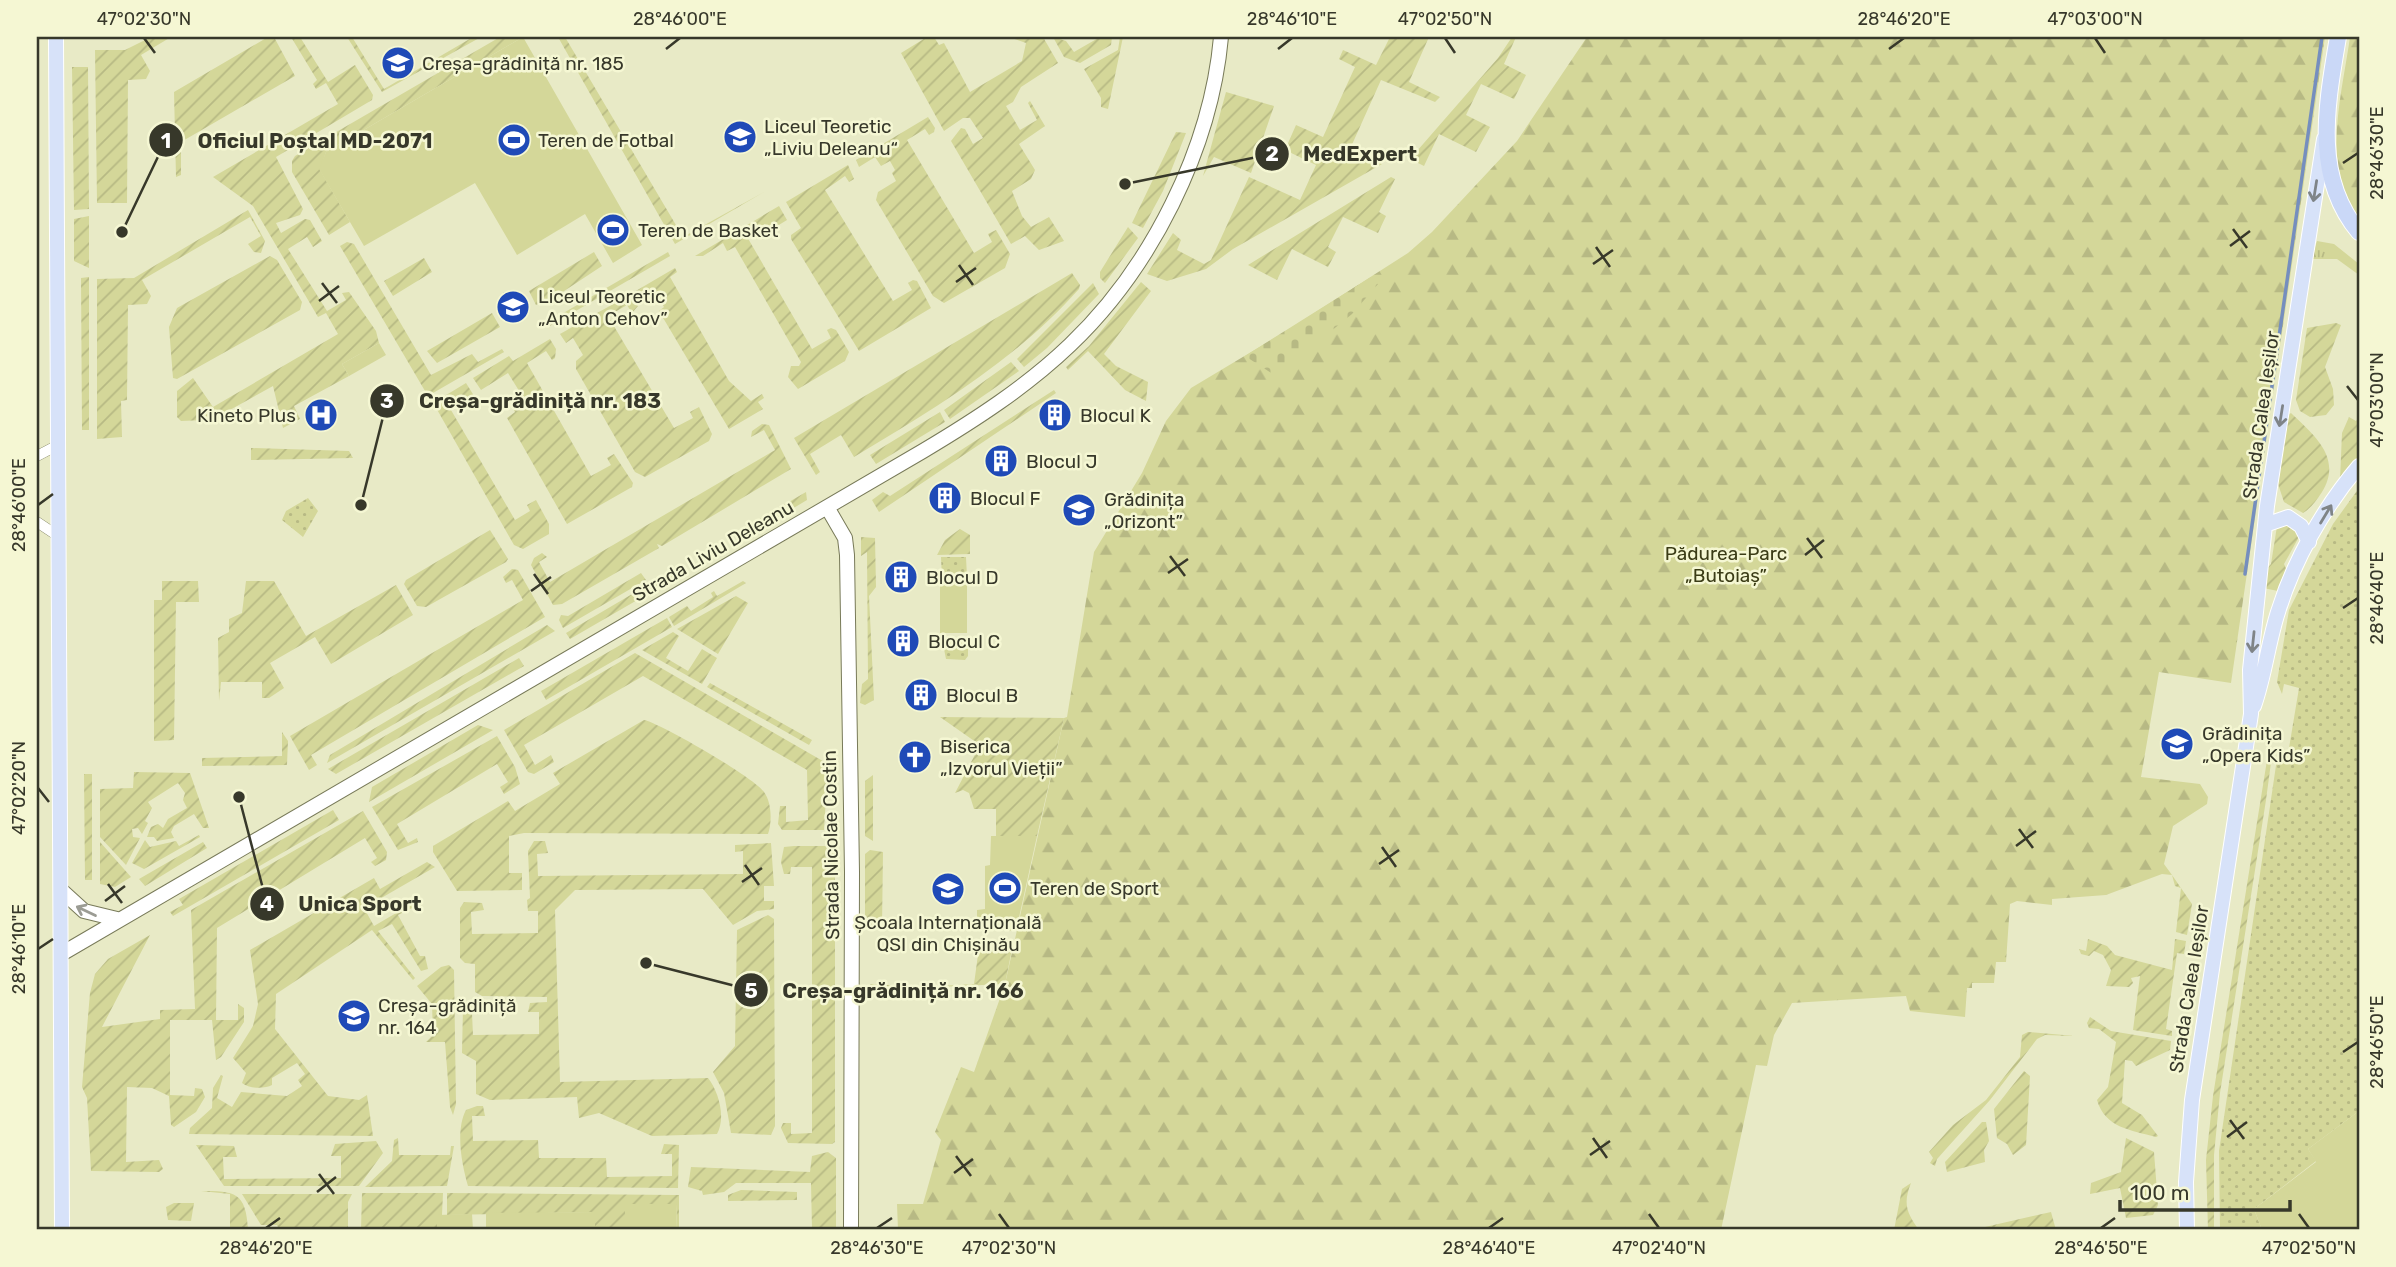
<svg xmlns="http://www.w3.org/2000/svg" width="2396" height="1267" viewBox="0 0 2396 1267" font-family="Rubik,sans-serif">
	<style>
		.grass { fill: url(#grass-tufts) }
		.forest { fill: url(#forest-firs) }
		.cemetery { fill: url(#cemetery-stones) }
		.park { fill: url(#park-dots) }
		.garden { fill: url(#garden-furrows) }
		.pitch { fill: #d4d799 }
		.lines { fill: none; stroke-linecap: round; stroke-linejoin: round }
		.stream { stroke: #758ebe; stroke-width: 3.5 }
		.minor-casing { stroke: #787a59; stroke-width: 11 }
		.secondary-casing { stroke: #787a59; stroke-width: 16 }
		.primary-casing { stroke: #fff; stroke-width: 16 }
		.trunk-casing { stroke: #fff; stroke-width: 18 }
		.minor { stroke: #fff; stroke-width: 10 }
		.secondary { stroke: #fff; stroke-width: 14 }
		.primary { stroke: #d7e2f9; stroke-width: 14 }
		.trunk { stroke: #cad8f7; stroke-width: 16 }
		.oneway { stroke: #7f8487 }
		.oneway2 { stroke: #9b9c94 }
		.ticks { fill: none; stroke: #37382a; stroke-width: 2.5 }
		.labels { text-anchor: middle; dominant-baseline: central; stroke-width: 5; stroke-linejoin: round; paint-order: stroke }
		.poi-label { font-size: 19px; fill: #37382a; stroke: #f5f7d3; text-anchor: start }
		.street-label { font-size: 19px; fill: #37382a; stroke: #f5f7d3 }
		.park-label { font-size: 19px; fill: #3b3c16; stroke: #f5f7d3 }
		.leader { fill: none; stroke: #37382a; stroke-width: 2.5 }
		.callout-dot { fill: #37382a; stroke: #f5f7d3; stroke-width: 2.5 }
		.mark-label { font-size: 21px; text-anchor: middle; font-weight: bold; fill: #fff }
		.callout-label { font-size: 21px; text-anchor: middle; font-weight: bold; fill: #37382a; stroke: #f5f7d3; stroke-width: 5; stroke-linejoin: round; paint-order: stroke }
		.neatline { fill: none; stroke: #37382a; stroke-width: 2.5 }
		.ticks-label { font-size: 18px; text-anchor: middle; fill: #37382a }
	</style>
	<defs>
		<pattern id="grass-tufts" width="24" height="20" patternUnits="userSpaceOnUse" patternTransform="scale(1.75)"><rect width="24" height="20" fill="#d4d799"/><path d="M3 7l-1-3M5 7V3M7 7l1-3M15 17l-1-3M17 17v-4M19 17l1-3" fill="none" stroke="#b7b984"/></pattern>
		<pattern id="forest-firs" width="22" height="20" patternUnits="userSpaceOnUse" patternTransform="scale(1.75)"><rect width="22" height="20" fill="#d4d799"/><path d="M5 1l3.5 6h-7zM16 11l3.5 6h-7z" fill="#b7b984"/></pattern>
		<pattern id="cemetery-stones" width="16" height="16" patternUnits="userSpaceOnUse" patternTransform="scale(1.75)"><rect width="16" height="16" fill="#d4d799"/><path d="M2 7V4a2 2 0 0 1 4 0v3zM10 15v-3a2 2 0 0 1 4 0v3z" fill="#b7b984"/></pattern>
		<pattern id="park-dots" width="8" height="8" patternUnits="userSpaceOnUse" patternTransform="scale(1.75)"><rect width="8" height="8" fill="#d4d799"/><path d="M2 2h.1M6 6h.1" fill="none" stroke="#b7b984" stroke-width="1.8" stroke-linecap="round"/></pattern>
		<pattern id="garden-furrows" width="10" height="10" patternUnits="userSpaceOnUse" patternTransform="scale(1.75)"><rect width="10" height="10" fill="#d4d799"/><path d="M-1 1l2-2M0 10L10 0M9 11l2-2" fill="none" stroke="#b7b984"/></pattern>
	</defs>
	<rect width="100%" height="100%" fill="#e8eac6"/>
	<!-- grass -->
	<path class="grass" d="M2317 241 2334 244 2359 264V275L2337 259H2311Z"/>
	<!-- forest -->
	<path class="forest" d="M1587 37H2325L2231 683 2159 672 2141 777 2200 784 2208 797 2207 804 2173 826 2164 864 2172 875 2162 874 2106 895 2052 899V905L2017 901 2010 904 2006 962H1996L1994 983H1972V988H1967L1965 1017 1910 1011 1906 996 1792 1003 1774 1035 1767 1066 1756 1065 1721 1230H898L897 1204H923L941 1140 935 1132 961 1067 974 1072 1005 984 1064 718 1067 717 1094 552 1142 473 1166 421 1191 388 1286 331 1408 253 1432 232 1517 141Z
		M2350 37H2359V220C2320 168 2342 95 2350 37Z"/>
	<!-- cemetery -->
	<path class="cemetery" d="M1371 277 1378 284 1352 314 1276 376 1245 356Z"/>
	<!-- park -->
	<path class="park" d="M2359 488V1111L2308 1149 2316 1161 2254 1209 2262 1230H2220L2219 1151 2278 752 2288 754 2299 688 2284 684 2282 694 2277 682 2289 610 2333 524Z
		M308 498 318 511 303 537 282 520 286 511Z
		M966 557 967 577 942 578 941 557Z
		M942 639H968V656L965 660 946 659Z"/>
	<!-- garden -->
	<path class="garden" d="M151 37H171L141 55 150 71 146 79 128 80 127 203H97L95 50H125Z
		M268 37H274L295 76 181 142V175L176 177 174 92Z
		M291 37H300L328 82 355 65 373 95 372 100 276 157 303 209 300 215 276 223 281 233 305 219 310 220 322 241 313 247 307 237 288 249 327 311 346 300 342 293 349 292 376 331 379 343 342 364 349 376 294 406 300 419 283 428 273 386 228 411 229 419 181 421 177 417V391L193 378 213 407 338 334 326 313 318 317 253 206 213 177 338 104 326 83 316 89 313 84 317 80Z
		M347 37H352L384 89 473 37H481L382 92Z
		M500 37H523L326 152 320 170 350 222 329 235 292 172V161L295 156Z
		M558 37H565L683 237 764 192 675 244Z
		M927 37H934L939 45 944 43 970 92 1022 61 1026 43 1009 37H1043L1058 63 1021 87 1013 102 1006 106 1020 130 1037 120 1028 103 1030 101 1045 126 1019 144 1035 170 1031 179 1012 191 1022 216 1031 227 1049 217 1064 241 1039 250 1025 236 1011 244 951 141 961 128 965 129 973 144 983 138 970 118H963L944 131 901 53Z
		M1053 37 1066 41 1074 52 1100 37H1112L1111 45 1080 63 1064 57Z
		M1120 37H1123L1108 109 1101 107V98L1084 69 1118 50Z
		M1390 37H1429L1409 82 1440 97 1435 102 1381 80 1350 149 1382 164 1233 249 1206 269 1167 281 1147 274 1173 233 1181 240 1177 250 1204 264 1211 260 1249 177 1300 200 1316 165 1285 150 1296 125 1323 137 1355 67 1339 59 1343 50 1376 65Z
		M1512 37H1516L1504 64 1526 75 1514 99 1481 84 1466 115 1490 127 1476 152 1439 134 1424 166 1410 159 1498 58Z
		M72 67H88L89 209 74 210Z
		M1226 92 1274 106 1251 173 1214 157 1203 176Z
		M928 117 935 128 934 132 929 135 925 129 907 140 974 253 992 242 988 234 996 230 1010 254 1005 268 944 303 933 296 876 200 878 192 896 181 892 173 895 170 890 161 881 166 875 157 859 167 856 160Z
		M1176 132 1186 133 1163 191 1143 228 1132 223Z
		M848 165 854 179 849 182 845 176 825 190 893 301 912 290 908 283 913 280 917 281 931 308 859 351 791 239V235L801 228 786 202Z
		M1391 177 1395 179 1379 212 1386 216 1378 233 1343 217 1328 247 1336 252 1328 267 1292 249 1277 280 1248 265Z
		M779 206 787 220 769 231 765 224 746 235 812 349 831 338 827 330 831 328 836 330 849 352 845 361 798 389 788 377 791 366H799L801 362 735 247 727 251 723 243 703 256H695Z
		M248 210 265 241 261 253 254 252 248 244 261 236 250 217 142 280 151 296 147 304 128 305 127 400 121 401 122 437 97 439V279L134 278Z
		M89 216V268L74 261V219Z
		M1128 227 1138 238 1105 283 1100 278V272Z
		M347 242 354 244 431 375 472 354 478 362 502 349 504 352 433 393 425 391 340 246Z
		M594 252 602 266 558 295 536 305 529 291Z
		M668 252 670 256 550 326 548 322Z
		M270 256 277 260 302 302 300 310 177 379 173 378 169 327 177 308Z
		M424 258 432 272 393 296 384 281Z
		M675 268 677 272 670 277 729 381 751 401 762 394 764 398 758 402 763 409 729 429 659 311 664 307 653 289 637 298 634 292Z
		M1072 273 1080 285 1079 289C1016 360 934 409 854 457L841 435 810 454 820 472 816 475 794 438Z
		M89 277V430H82L81 278Z
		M1141 282 1151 291 1104 354 1116 366 1148 382 1146 401 1125 390 1088 351 1068 370 1066 367 1089 346Z
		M1093 283 1099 294 1047 348 1024 367 1017 359Z
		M631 294 638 306 632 313 627 305 608 316 674 428 693 418 690 412 699 407 712 434 709 441 645 477 635 472 576 369V361L583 355 573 338 566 343 560 334Z
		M492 313 500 327 437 363 427 351Z
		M2336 323 2341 325 2325 367 2333 389 2334 405 2326 415 2310 417 2300 411 2296 400 2307 328Z
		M550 339 556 349 555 358 552 360 546 351 527 363 591 476 611 465 607 458 614 454 633 483 632 487 567 524 507 418 515 412 510 402 521 394 508 373 481 390 473 378 509 356 513 361Z
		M1011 362 1019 371 950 419 944 410Z
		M466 383 476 399 469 406 466 401 451 410 515 520 530 511 527 505 536 500 549 524V534L523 549 514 545 435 406 438 400Z
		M1054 390 1056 393 879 512 872 500 883 492 890 496Z
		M940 412 945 422 876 464 870 455Z
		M2291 413C2314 435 2343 458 2322 492 2316 501 2311 508 2303 513L2284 502 2278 484 2288 415Z
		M2349 417 2356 421 2359 417V456L2340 480 2342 433Z
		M762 424 769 425 791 469 662 546 657 544 659 548 562 604 553 605 531 565 534 558 542 553 547 557 539 562 550 582 775 450 764 430 751 437 752 431Z
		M251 448 349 451 353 458 251 460Z
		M806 492 807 500 747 536 746 527Z
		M2284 524 2300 535 2284 564 2287 571 2278 591 2263 588 2264 572 2271 564 2277 526Z
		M960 529 970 535V554L937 555 945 540Z
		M490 530 508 559 506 562 426 607 417 606 404 584 406 580Z
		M861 537 875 538 876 587 869 596 874 700 865 705 860 703 862 684 868 679 867 552 861 556Z
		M512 569 518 570 545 617 311 755 317 765 309 770 290 736 523 600 512 580 506 583 503 577Z
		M673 570 677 577 570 639 566 633Z
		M641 573 646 580 563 628 559 620 561 615 568 616Z
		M162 581H198L199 602H176L174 740 154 741V600H162Z
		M246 581H274L306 636 396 585 413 615 331 664 315 637 270 663 284 688 269 698H262V682H221L219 701 218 638 229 632V619L242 613Z
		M743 581 746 583 674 626 669 617 687 606 691 611 713 597 711 593 714 591 717 596Z
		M736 596 748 603 718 654 677 629Z
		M667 618 672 627 546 700 541 691Z
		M547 625 555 631 327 763 330 755Z
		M673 632 679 636 666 658 688 671 702 649 717 658 702 684 642 650Z
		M635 653 828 764 824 830H782L778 824 780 806H786V822L808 820 807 770 643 676 524 745 535 765 551 755 554 762 534 774 528 772 504 730Z
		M519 658 524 666 336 774 328 769Z
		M710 683 812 740 809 745 707 687Z
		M940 717 1064 718 1037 836H996V809H974L969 793 963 790 955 793 980 745Z
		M644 720C660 723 755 778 764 792 772 803 772 823 768 834L524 833 509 836V873H522V890L457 891 433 852V846L508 801 515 811 560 784 553 773Z
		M478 725 493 730 369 802 372 787Z
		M282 732 288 741 287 765 202 766V758L282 756Z
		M497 736 515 767 520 784 504 794 500 787 508 782 497 764 397 824 408 843 417 838 418 842 398 850 372 807Z
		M2268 754 2272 755 2266 800 2220 1093 2214 1155V1230H2208L2206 1160 2213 1096Z
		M134 772 190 773 209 828H203L194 814 174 826 171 832 174 838 157 841 154 837H147L151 827 158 824 163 828 168 819 187 808 183 800 185 793 178 783 148 802 152 808 145 821 148 823 142 834 138 828 132 829 133 837 140 838 126 865 100 837V789L133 788Z
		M84 774H92V880H85Z
		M873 775V841L865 836V781Z
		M333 810 339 820 173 916 170 912 183 905 179 899Z
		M363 811 387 852 386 860 375 866 371 862 377 858 365 838 217 928 216 1020H238V1004L244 1008V1022L221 1057 216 1060 212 1020H170V1095L194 1096 195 1088 202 1089 205 1097 196 1112 174 1127 171 1125 169 1096 152 1088 127 1087 126 1162 159 1160 163 1169 159 1172 91 1171 87 1098 82 1087 90 993 95 974 108 959 150 935 102 1027 160 1019V1010L195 1009 191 910Z
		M199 835 200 837 144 869 132 863 145 840 150 847 176 841 179 846Z
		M534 841H545L548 853 537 854 538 876 743 874V851L735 852V845L771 843 774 886H764V901H774V909L757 911 733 925 703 889 575 890 555 910 560 1082 708 1078C719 1092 726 1118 717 1134L652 1136 599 1113 579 1118 577 1097 490 1100 476 1094V1061L462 1053 463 1007 479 1003 486 1012 472 1013 473 1035 539 1034V1012H528L530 1003 547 1002V997L482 996 475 992V964L465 963 460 958V908L464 902 482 903 484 910 471 912 472 934 538 933V911H528L527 900 530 898 528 851Z
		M100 842 131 877 115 887 100 884Z
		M203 842 207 848 145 886 139 879Z
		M794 846H834L835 849V1142L832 1144 788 1143 781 1128 783 1123H791V1134L812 1133V867H791L790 874H784L781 862 784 847Z
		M870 850 883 852 882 928H865V854Z
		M427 862 435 867 364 908 374 926 415 902 416 906 398 915 420 956H425L428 969 421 971 392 924 378 931 415 978 413 980 372 930 276 994 275 1029 328 1096 359 1100 367 1095 373 1136 189 1134 190 1128 212 1108 213 1088 221 1075 223 1076 217 1098 232 1107 241 1092 287 1096 302 1086 298 1080 305 1074 297 1063 272 1078V1085C265 1089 249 1089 242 1083L246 1073 233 1058 253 1026 258 1004 250 950 374 878 380 889Z
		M2172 875 2192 904 2187 935 2176 932 2181 888 2175 886Z
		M768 915 774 919 775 1126 771 1135 731 1133 724 1093 713 1072 735 1046 737 930Z
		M2088 939 2107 946 2115 955 2172 970 2175 939 2186 941 2184 954 2177 953 2166 1029 2172 1031V1036L2133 1030 2140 976 2131 978 2133 983 2129 987 2106 986 2111 970 2103 955 2094 951 2089 956 2081 954 2079 949 2086 951Z
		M980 940 1013 944 1005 984 870 990V984L922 987 974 984Z
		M449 965 454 970 456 1104 453 1115 450 1107 445 1042H426L433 1035 432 1004 417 986 441 967Z
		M2090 1017 2111 1031 2171 1041 2170 1050 2136 1066 2132 1061 2125 1060 2122 1103 2142 1115 2158 1136 2156 1137C2131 1130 2105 1128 2097 1100L2108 1087 2116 1042 2099 1029 2089 1028 2087 1023Z
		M2028 1032 2075 1036 2045 1035 2037 1039 1990 1100 1937 1159 1935 1166 1930 1163 1933 1158 1929 1152 1953 1125 1986 1100 2020 1057 2022 1035Z
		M2024 1071 2030 1076 2026 1145 2013 1155 2007 1144 1997 1138 1994 1109Z
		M477 1106H483L485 1116H472L473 1141 538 1140 539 1158H606L607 1177 672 1176V1154H661L664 1144 679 1145 678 1188 468 1186C462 1165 455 1131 466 1110Z
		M1982 1122H1986L1989 1141 1984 1150 1985 1162 1947 1172 1945 1162Z
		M398 1138 399 1155H450L451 1146H454L447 1186 365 1187 392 1161 394 1140Z
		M2126 1138 2154 1152 2158 1205 2153 1215 2126 1218 2120 1188 2090 1194 2091 1183 2121 1172Z
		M376 1141 383 1153 359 1186H224L196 1145 234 1146 237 1157H223L224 1179 341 1178V1156H331L335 1144Z
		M828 1152 836 1158V1230H778L812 1229 811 1183H736L724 1192 703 1195 702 1191 688 1187 691 1167 810 1172 812 1156Z
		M1911 1183C1902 1205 1908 1214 1919 1230H1894L1902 1189Z
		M741 1190 797 1192V1200L728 1201V1195Z
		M201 1191C235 1191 246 1192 248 1230L230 1228V1194Z
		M362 1193H443L442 1215H437V1230H361Z
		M447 1193 679 1195V1230H676L677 1205 625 1204V1230H595L594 1212 447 1215Z
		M242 1194H352L348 1202V1230H279L277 1225H261Z
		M174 1203H194L191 1221 168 1220 166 1207Z
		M2051 1212 2056 1230H1972Z"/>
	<!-- pitch -->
	<path class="pitch" d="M523 37 642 245 613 263 585 214 517 255 475 183 364 246 319 169 326 152Z
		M379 343 386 355 349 376 342 364Z
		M940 584H967V633H940Z
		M991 836H1037L1016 931 977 928V910L985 909V866L990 865Z
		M2359 1111V1230H2262L2254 1209 2316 1162 2308 1149Z
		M625 1204H677L676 1230H625Z
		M595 1212V1230H486V1213Z
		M472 1214 473 1230H437V1215Z"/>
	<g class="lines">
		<!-- stream -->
		<path class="stream" d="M2245 574 2322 37"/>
		<defs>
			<path id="minor" d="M37 456 58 445
				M37 522 58 536"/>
			<path id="secondary" d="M827 507 845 538 847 555 852 872 851 1230
				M62 891 84 911 117 919
				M63 953 923 451C975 420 1026 387 1070 345 1151 268 1211 149 1221 37"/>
			<path id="primary" d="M56 37 62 1230
				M2265 525 2288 517 2301 526 2309 542
				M2254 706C2265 675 2268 643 2278 612 2294 560 2324 507 2359 466
				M2187 1230 2186 1182 2192 1100 2251 714 2250 670 2267 506 2324 139"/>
			<path id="trunk" d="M2338 37C2327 103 2312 176 2359 232"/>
		</defs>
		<!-- minor casing -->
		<use href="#minor" class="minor-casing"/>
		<!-- secondary casing -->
		<use href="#secondary" class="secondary-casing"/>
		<!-- primary casing -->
		<use href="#primary" class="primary-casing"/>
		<!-- trunk casing -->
		<use href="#trunk" class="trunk-casing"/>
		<!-- minor -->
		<use href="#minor" class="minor"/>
		<!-- secondary -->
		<use href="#secondary" class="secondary"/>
		<!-- primary -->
		<use href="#primary" class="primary"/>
		<!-- trunk -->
		<use href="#trunk" class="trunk"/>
	</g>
	<!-- one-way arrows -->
	<defs><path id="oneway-shaft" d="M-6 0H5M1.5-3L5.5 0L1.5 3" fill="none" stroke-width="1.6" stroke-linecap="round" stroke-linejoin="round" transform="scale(1.75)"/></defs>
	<g class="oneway">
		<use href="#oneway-shaft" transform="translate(2315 191) rotate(99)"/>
		<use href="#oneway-shaft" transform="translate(2281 416) rotate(99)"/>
		<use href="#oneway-shaft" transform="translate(2326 514) rotate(-59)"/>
		<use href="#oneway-shaft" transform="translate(2253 642) rotate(96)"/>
	</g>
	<use class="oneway2" href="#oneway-shaft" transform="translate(86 911) rotate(-154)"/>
	<!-- ticks -->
	<path class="ticks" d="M144 38 155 53M1445 38 1455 53M2095 38 2105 53M666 49 680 38M1278 49 1292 38M1889 49 1904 38M2343 163 2358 153M2233 229 2247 248M2230 246 2250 231M1596 247 1610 267M1593 264 1613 250M959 265 973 285M956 282 976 268M322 283 337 303M319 301 339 286M2347 386 2358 400M38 505 53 494M1807 538 1822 558M1805 555 1824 540M1170 556 1185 576M1168 573 1188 559M534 574 548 594M531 591 551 577M2343 608 2358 598M38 788 49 802M2019 829 2033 848M2016 846 2036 831M1382 847 1396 867M1379 864 1399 850M745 865 759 885M742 882 762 868M108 884 122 903M105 901 125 886M38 949 53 939M2343 1052 2358 1042M2230 1120 2244 1139M2227 1137 2247 1122M1593 1138 1607 1158M1590 1155 1610 1141M956 1156 971 1176M954 1173 973 1159M319 1174 334 1194M317 1192 336 1177M999 1214 1009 1228M1649 1214 1659 1228M2299 1214 2309 1228M266 1228 280 1218M877 1228 892 1218M1489 1228 1503 1218M2101 1228 2115 1218"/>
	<!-- icons -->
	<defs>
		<symbol id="school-disc" viewBox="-11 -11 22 22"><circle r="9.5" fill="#1f4ab7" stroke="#f5f7d3"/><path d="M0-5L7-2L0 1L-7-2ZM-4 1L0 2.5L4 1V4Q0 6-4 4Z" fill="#fff"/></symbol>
		<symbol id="stadium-disc" viewBox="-11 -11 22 22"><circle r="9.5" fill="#1f4ab7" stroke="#f5f7d3"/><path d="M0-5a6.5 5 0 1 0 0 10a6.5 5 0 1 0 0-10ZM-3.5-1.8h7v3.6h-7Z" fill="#fff"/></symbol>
		<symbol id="hospital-disc" viewBox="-11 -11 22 22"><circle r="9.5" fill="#1f4ab7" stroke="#f5f7d3"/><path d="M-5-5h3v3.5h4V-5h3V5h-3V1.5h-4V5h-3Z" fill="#fff"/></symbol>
		<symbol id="building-disc" viewBox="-11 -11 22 22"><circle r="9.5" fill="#1f4ab7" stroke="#f5f7d3"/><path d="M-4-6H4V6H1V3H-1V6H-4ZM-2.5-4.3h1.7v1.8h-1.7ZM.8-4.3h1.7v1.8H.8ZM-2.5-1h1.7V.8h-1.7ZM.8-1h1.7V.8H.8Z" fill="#fff"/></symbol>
		<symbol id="church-disc" viewBox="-11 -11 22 22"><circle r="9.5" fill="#1f4ab7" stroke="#f5f7d3"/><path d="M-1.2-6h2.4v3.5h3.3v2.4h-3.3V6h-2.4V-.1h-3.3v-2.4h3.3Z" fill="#fff"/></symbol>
	</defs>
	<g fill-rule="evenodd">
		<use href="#school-disc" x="379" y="44" width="38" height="38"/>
		<use href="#school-disc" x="721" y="118" width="38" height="38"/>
		<use href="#stadium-disc" x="495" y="121" width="38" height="38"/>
		<use href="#stadium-disc" x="594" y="211" width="38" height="38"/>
		<use href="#school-disc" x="494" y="288" width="38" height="38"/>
		<use href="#hospital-disc" x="302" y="396" width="38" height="38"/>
		<use href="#building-disc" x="1036" y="396" width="38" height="38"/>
		<use href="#building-disc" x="982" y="442" width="38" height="38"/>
		<use href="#building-disc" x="926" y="479" width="38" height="38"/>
		<use href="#school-disc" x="1060" y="491" width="38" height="38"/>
		<use href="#building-disc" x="882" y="558" width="38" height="38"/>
		<use href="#building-disc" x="884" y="622" width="38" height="38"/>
		<use href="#building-disc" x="902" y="676" width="38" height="38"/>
		<use href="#school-disc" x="2158" y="725" width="38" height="38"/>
		<use href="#church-disc" x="896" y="738" width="38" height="38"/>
		<use href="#stadium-disc" x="986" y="869" width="38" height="38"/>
		<use href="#school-disc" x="929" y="870" width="38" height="38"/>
		<use href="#school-disc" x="335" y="997" width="38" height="38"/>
	</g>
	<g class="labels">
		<!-- poi labels -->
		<g class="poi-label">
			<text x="422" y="63">Creșa-grădiniță nr. 185</text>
			<text x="764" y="126">Liceul Teoretic<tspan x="764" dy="22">„Liviu Deleanu“</tspan></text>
			<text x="538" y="140">Teren de Fotbal</text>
			<text x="638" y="230">Teren de Basket</text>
			<text x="538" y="296">Liceul Teoretic<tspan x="538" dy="22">„Anton Cehov”</tspan></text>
			<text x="296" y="415" text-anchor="end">Kineto Plus</text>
			<text x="1080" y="415">Blocul K</text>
			<text x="1026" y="461">Blocul J</text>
			<text x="970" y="498">Blocul F</text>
			<text x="1104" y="499">Grădinița<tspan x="1104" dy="22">„Orizont”</tspan></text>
			<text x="926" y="577">Blocul D</text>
			<text x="928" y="641">Blocul C</text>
			<text x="946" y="695">Blocul B</text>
			<text x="2202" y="733">Grădinița<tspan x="2202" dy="22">„Opera Kids”</tspan></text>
			<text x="940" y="746">Biserica<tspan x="940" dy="22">„Izvorul Vieții”</tspan></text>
			<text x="1030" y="888">Teren de Sport</text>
			<text x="948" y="922" text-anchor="middle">Școala Internațională<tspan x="948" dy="22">QSI din Chișinău</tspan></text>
			<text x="378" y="1005">Creșa-grădiniță<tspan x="378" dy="22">nr. 164</tspan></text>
		</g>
		<!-- street labels -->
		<g class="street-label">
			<text transform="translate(2261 415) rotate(-82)">Strada Calea Ieșilor</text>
			<text transform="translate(713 551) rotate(-30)">Strada Liviu Deleanu</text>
			<text transform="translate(831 845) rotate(-91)">Strada Nicolae Costin</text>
			<text transform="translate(2189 989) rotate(-81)">Strada Calea Ieșilor</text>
		</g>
		<!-- park labels -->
		<g class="park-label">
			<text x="1726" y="553">Pădurea-Parc<tspan x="1726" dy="22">„Butoiaș”</tspan></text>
		</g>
	</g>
	<!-- callouts -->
	<path class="leader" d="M122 232L166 140M1125 184L1272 154M361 505L387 401M239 797L267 904M646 963L751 990"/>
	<g class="callout-dot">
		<circle cx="122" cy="232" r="7"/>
		<circle cx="1125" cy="184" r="7"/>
		<circle cx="361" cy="505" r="7"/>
		<circle cx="239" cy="797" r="7"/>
		<circle cx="646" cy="963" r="7"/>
		<circle cx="166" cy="140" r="18"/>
		<circle cx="1272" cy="154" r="18"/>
		<circle cx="387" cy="401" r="18"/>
		<circle cx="267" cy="904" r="18"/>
		<circle cx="751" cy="990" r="18"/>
	</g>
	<g class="mark-label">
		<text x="166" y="148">1</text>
		<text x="1272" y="161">2</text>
		<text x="387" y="408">3</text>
		<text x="267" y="911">4</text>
		<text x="751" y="998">5</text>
	</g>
	<g class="callout-label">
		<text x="315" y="148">Oficiul Poștal MD-2071</text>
		<text x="1360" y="161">MedExpert</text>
		<text x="540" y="408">Creșa-grădiniță nr. 183</text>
		<text x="360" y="911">Unica Sport</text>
		<text x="903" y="998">Creșa-grădiniță nr. 166</text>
	</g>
	<!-- border -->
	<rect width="2396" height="1267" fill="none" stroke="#f5f7d3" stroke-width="77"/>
	<!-- scale -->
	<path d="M2120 1200v10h170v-10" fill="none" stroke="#37382a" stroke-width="3.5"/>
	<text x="2130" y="1200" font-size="21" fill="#37382a" stroke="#f5f7d3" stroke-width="5" paint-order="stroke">100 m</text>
	<rect x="38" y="38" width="2320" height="1190" class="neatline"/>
	<g class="ticks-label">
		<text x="144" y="25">47°02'30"N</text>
		<text x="680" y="25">28°46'00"E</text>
		<text x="1292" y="25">28°46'10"E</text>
		<text x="1445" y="25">47°02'50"N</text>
		<text x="1904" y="25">28°46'20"E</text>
		<text x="2095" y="25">47°03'00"N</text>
		<text transform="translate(2377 153) rotate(-90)" y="6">28°46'30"E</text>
		<text transform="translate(2377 400) rotate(-90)" y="6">47°03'00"N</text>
		<text transform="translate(19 505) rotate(-90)" y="6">28°46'00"E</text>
		<text transform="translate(2377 598) rotate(-90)" y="6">28°46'40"E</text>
		<text transform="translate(19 788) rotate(-90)" y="6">47°02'20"N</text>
		<text transform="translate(19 949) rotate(-90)" y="6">28°46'10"E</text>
		<text transform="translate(2377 1042) rotate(-90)" y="6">28°46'50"E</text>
		<text x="266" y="1254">28°46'20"E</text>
		<text x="877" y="1254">28°46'30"E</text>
		<text x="1009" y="1254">47°02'30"N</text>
		<text x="1489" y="1254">28°46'40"E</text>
		<text x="1659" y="1254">47°02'40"N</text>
		<text x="2101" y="1254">28°46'50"E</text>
		<text x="2309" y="1254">47°02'50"N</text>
	</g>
</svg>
